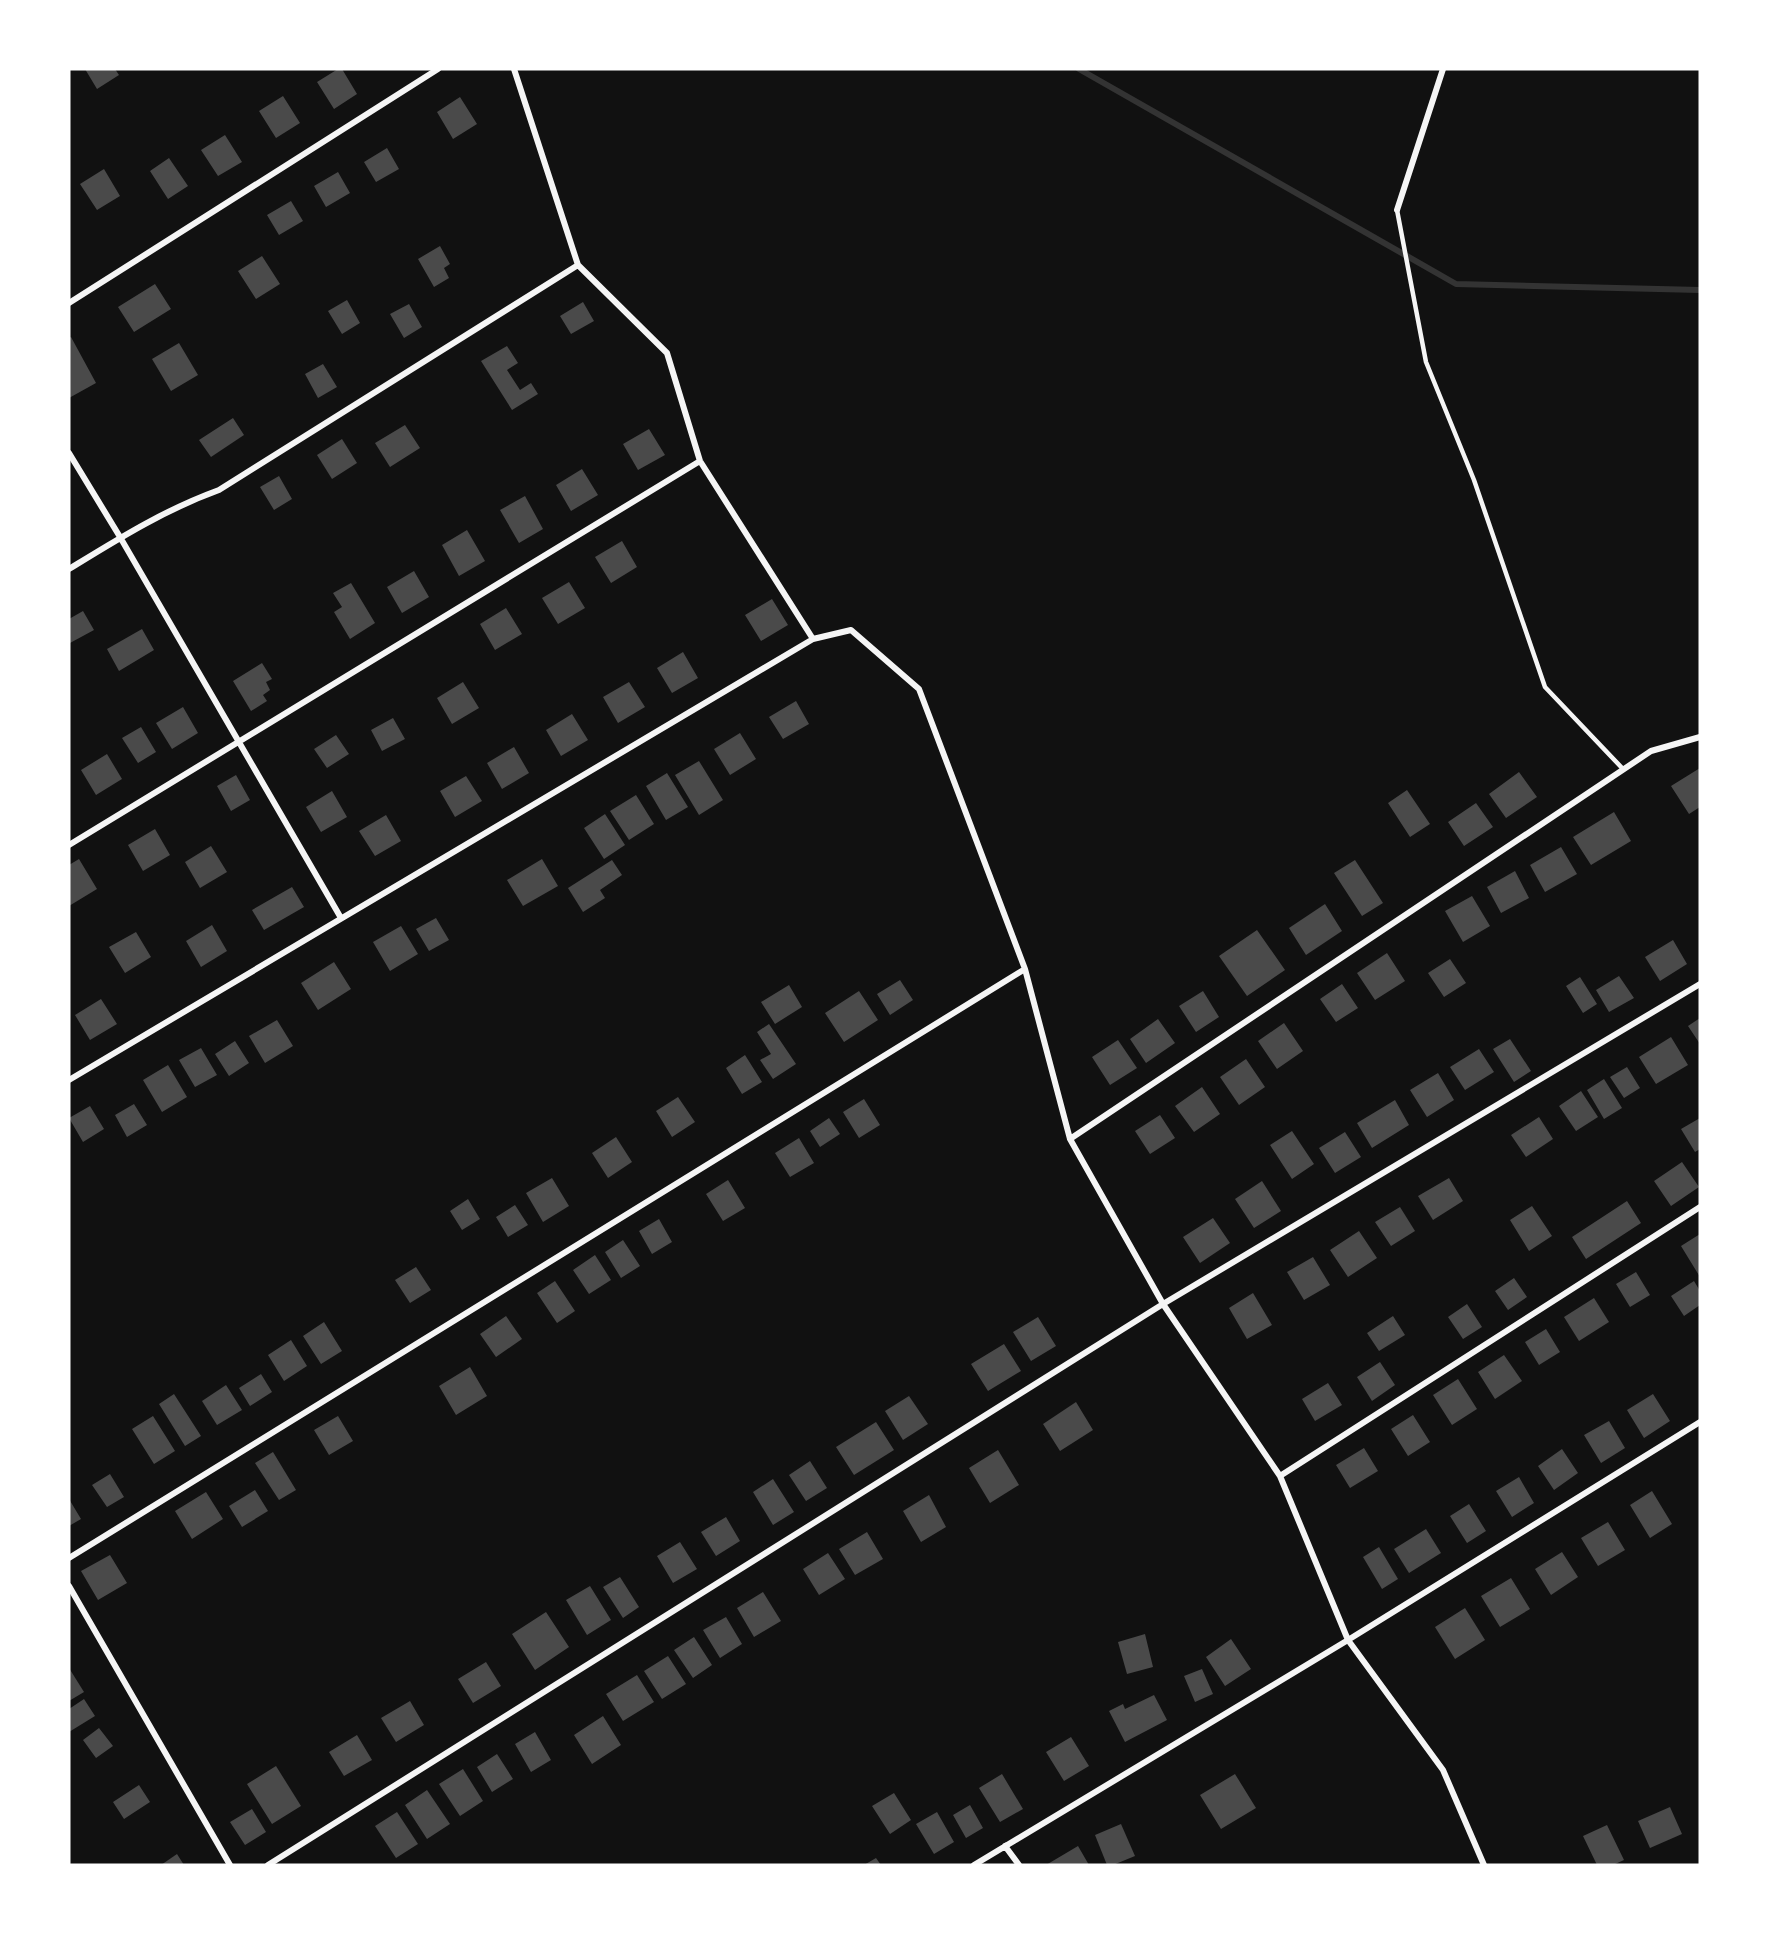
<svg xmlns="http://www.w3.org/2000/svg" width="1769" height="1934" viewBox="0 0 1769 1934" font-family="'Noto Serif',serif">
	<style>
		.lines { fill: none; stroke-linecap: round; stroke-linejoin: round }
		.stream { stroke: #333; stroke-width: 6 }
		.building { fill: #4a4a4a }
		.service { stroke: #f5f5f5; stroke-width: 4.5 }
		.minor { stroke: #f5f5f5; stroke-width: 6 }
	</style>
	<rect width="100%" height="100%" fill="#111"/>
	<g class="lines">
		<!-- stream -->
		<path class="stream" d="M1079 69 1456 284 1700 290"/>
	</g>
	<!-- building -->
	<path class="building" d="M85 69H115L119 75 97 89Z
		M338 69H342L357 94 334 109 317 82Z
		M283 96 300 123 276 138 259 111Z
		M460 97 477 124 453 139 437 112Z
		M225 135 242 162 218 176 201 150Z
		M387 148 399 169 376 182 364 162Z
		M169 158 188 186 168 199 150 171Z
		M104 169 120 196 97 210 80 184Z
		M338 172 350 193 326 207 314 186Z
		M291 201 303 221 279 235 267 215Z
		M440 246 450 264 444 268 449 278 434 287 418 259Z
		M262 256 280 284 256 299 238 271Z
		M155 284 171 309 134 332 118 307Z
		M347 300 360 323 342 334 328 311Z
		M583 302 594 321 571 334 560 316Z
		M409 304 422 327 404 338 390 314Z
		M71 337 96 383 69 398V338Z
		M179 343 198 375 171 391 152 359Z
		M507 346 518 363 507 370 520 390 531 383 538 394 512 410 481 361Z
		M323 364 337 387 318 398 305 374Z
		M233 418 244 435 211 457 199 440Z
		M405 425 420 448 390 467 375 443Z
		M649 429 665 455 638 470 623 444Z
		M342 439 357 463 332 479 317 455Z
		M582 469 598 495 571 511 556 485Z
		M279 476 292 499 274 510 260 487Z
		M525 496 543 529 519 543 500 510Z
		M467 530 485 561 459 576 442 545Z
		M622 541 637 567 611 583 595 557Z
		M414 571 429 597 402 613 387 587Z
		M569 582 585 608 558 624 542 598Z
		M351 583 375 623 350 639 334 612 342 607 333 593Z
		M772 599 788 625 761 641 745 615Z
		M506 608 522 634 495 650 480 624Z
		M83 611 94 630 70 643 69 619Z
		M142 629 154 650 119 671 107 649Z
		M683 652 698 678 672 693 657 668Z
		M262 663 272 679 266 682 270 690 263 695 267 701 251 711 233 681Z
		M463 682 479 708 452 724 437 698Z
		M629 682 645 707 618 723 603 697Z
		M796 701 809 724 783 739 769 717Z
		M183 707 198 733 172 749 156 723Z
		M572 714 588 740 561 756 546 730Z
		M393 718 405 739 382 751 371 730Z
		M141 727 156 752 138 763 122 738Z
		M740 733 756 759 730 775 714 749Z
		M336 735 349 754 327 768 314 749Z
		M514 747 529 773 502 789 487 763Z
		M107 754 122 779 96 795 81 770Z
		M699 761 723 800 699 815 675 775Z
		M1700 768V807L1689 814 1671 786Z
		M1519 772 1537 797 1506 818 1489 794Z
		M667 773 688 807 666 820 646 786Z
		M236 775 250 800 231 811 217 786Z
		M466 776 482 801 455 817 440 791Z
		M1407 790 1430 824 1410 837 1388 803Z
		M332 791 347 817 321 832 306 807Z
		M636 795 654 824 629 840 610 811Z
		M1476 803 1493 827 1464 846 1448 822Z
		M1614 812 1631 841 1591 865 1573 837Z
		M605 814 625 845 604 859 584 828Z
		M386 815 401 841 375 856 359 831Z
		M155 829 170 855 143 871 128 845Z
		M211 846 227 872 200 888 185 862Z
		M1561 847 1577 874 1545 892 1530 865Z
		M79 859 97 889 69 906V865Z
		M542 859 558 886 523 906 507 880Z
		M612 860 622 875 600 890 605 898 583 912 568 888Z
		M1355 860 1383 903 1362 916 1334 873Z
		M1515 871 1529 898 1501 913 1487 887Z
		M292 887 304 907 264 930 252 910Z
		M1472 896 1490 926 1463 942 1445 911Z
		M1325 904 1342 931 1306 955 1289 928Z
		M436 918 449 940 429 951 416 929Z
		M212 925 227 951 201 967 186 941Z
		M401 926 418 954 390 971 373 942Z
		M1257 930 1285 970 1247 996 1219 956Z
		M136 932 151 957 125 973 109 947Z
		M1673 940 1687 964 1660 981 1645 957Z
		M1387 953 1405 981 1375 1000 1357 973Z
		M1450 959 1466 983 1444 997 1428 973Z
		M334 962 351 989 318 1010 301 983Z
		M1619 976 1634 998 1609 1012 1596 990Z
		M1580 977 1597 1004 1583 1013 1566 986Z
		M900 980 913 1000 890 1015 877 994Z
		M1342 984 1358 1008 1336 1022 1320 999Z
		M789 985 802 1007 775 1024 761 1002Z
		M859 991 878 1020 844 1042 825 1013Z
		M1203 991 1219 1017 1196 1032 1179 1006Z
		M101 999 117 1024 90 1040 75 1015Z
		M1700 1018V1044L1688 1026Z
		M1158 1019 1175 1043 1146 1063 1130 1039Z
		M277 1020 293 1046 265 1063 249 1036Z
		M1284 1023 1303 1051 1277 1069 1258 1041Z
		M769 1024 796 1064 773 1079 760 1060 771 1054 757 1032Z
		M1671 1037 1688 1065 1656 1084 1639 1057Z
		M1510 1039 1531 1071 1514 1082 1493 1049Z
		M1118 1040 1137 1068 1110 1085 1092 1057Z
		M235 1041 249 1063 229 1076 215 1054Z
		M201 1048 217 1075 195 1087 179 1060Z
		M1479 1049 1494 1072 1465 1090 1450 1067Z
		M745 1055 762 1082 742 1094 726 1068Z
		M1246 1059 1265 1087 1239 1105 1220 1077Z
		M168 1065 187 1097 162 1112 143 1080Z
		M1627 1067 1640 1088 1624 1098 1610 1077Z
		M1438 1073 1454 1100 1427 1117 1410 1090Z
		M1604 1079 1622 1108 1604 1119 1587 1090Z
		M1202 1087 1220 1114 1194 1132 1175 1106Z
		M1581 1091 1598 1117 1576 1131 1559 1106Z
		M678 1097 695 1122 672 1137 656 1111Z
		M864 1099 880 1125 859 1138 843 1112Z
		M1395 1100 1409 1125 1372 1148 1357 1123Z
		M134 1104 147 1125 127 1137 115 1115Z
		M90 1106 104 1129 83 1142 69 1118Z
		M1160 1115 1175 1138 1150 1154 1135 1131Z
		M1539 1117 1553 1139 1526 1157 1511 1135Z
		M829 1118 840 1134 820 1147 810 1131Z
		M1700 1118V1149L1695 1152 1681 1129Z
		M1292 1131 1314 1164 1292 1179 1270 1145Z
		M1345 1132 1361 1157 1335 1173 1319 1148Z
		M616 1137 632 1162 608 1178 592 1153Z
		M799 1138 814 1163 790 1177 775 1153Z
		M1682 1162 1699 1187 1671 1206 1654 1181Z
		M552 1178 569 1206 543 1222 526 1193Z
		M1449 1178 1463 1201 1433 1220 1418 1196Z
		M728 1180 745 1208 723 1221 706 1194Z
		M1262 1181 1281 1211 1254 1228 1235 1199Z
		M468 1199 480 1219 462 1230 450 1211Z
		M1627 1201 1641 1223 1586 1259 1572 1237Z
		M515 1205 528 1225 508 1237 496 1217Z
		M1532 1206 1552 1236 1529 1251 1510 1220Z
		M1400 1207 1415 1231 1391 1246 1375 1222Z
		M1213 1218 1230 1243 1200 1263 1183 1237Z
		M659 1219 672 1242 652 1254 639 1231Z
		M1359 1231 1377 1258 1348 1277 1330 1250Z
		M1700 1234V1277L1681 1246Z
		M623 1240 640 1266 621 1278 605 1252Z
		M595 1255 611 1280 589 1294 573 1270Z
		M1313 1257 1330 1285 1304 1300 1287 1272Z
		M416 1267 431 1290 410 1303 395 1280Z
		M1636 1272 1650 1295 1630 1307 1616 1284Z
		M1514 1278 1527 1297 1508 1310 1495 1291Z
		M555 1281 575 1311 557 1323 537 1293Z
		M1694 1281 1700 1291V1305L1684 1316 1671 1296Z
		M1253 1293 1272 1325 1247 1339 1229 1308Z
		M1594 1298 1609 1322 1579 1341 1564 1317Z
		M1467 1304 1482 1327 1463 1339 1448 1317Z
		M506 1316 522 1339 496 1357 480 1334Z
		M1393 1316 1405 1335 1379 1351 1367 1333Z
		M1038 1317 1056 1346 1031 1361 1013 1332Z
		M324 1322 342 1351 321 1364 303 1336Z
		M1546 1329 1560 1352 1539 1365 1525 1342Z
		M291 1340 307 1366 284 1381 268 1355Z
		M1004 1344 1021 1371 988 1391 971 1364Z
		M1504 1355 1522 1381 1495 1399 1478 1372Z
		M1380 1362 1395 1385 1372 1401 1357 1377Z
		M470 1367 487 1396 456 1415 439 1386Z
		M261 1374 272 1392 250 1406 239 1388Z
		M1458 1379 1477 1409 1452 1425 1433 1395Z
		M1328 1383 1342 1405 1315 1421 1302 1399Z
		M226 1385 242 1410 217 1425 202 1401Z
		M174 1394 201 1436 185 1446 159 1404Z
		M1653 1394 1670 1421 1644 1438 1627 1410Z
		M909 1396 928 1424 903 1440 885 1411Z
		M1076 1402 1093 1430 1060 1451 1043 1424Z
		M1413 1415 1430 1442 1408 1456 1391 1429Z
		M153 1416 175 1451 154 1464 132 1429Z
		M338 1416 353 1441 329 1455 314 1430Z
		M1609 1421 1625 1448 1601 1463 1584 1435Z
		M876 1422 894 1450 854 1475 836 1447Z
		M1364 1448 1378 1471 1350 1488 1336 1465Z
		M1562 1449 1578 1473 1554 1490 1538 1466Z
		M998 1450 1019 1485 990 1503 969 1468Z
		M273 1452 296 1490 279 1500 255 1463Z
		M810 1461 827 1488 806 1501 789 1475Z
		M110 1474 124 1497 107 1507 92 1485Z
		M1519 1477 1534 1503 1512 1517 1496 1491Z
		M773 1479 794 1512 773 1525 753 1492Z
		M255 1490 268 1511 242 1527 229 1506Z
		M1652 1491 1672 1524 1650 1538 1630 1505Z
		M206 1492 223 1519 192 1539 175 1511Z
		M929 1495 946 1527 921 1542 903 1511Z
		M69 1499 81 1519 69 1526Z
		M1469 1504 1486 1531 1467 1543 1450 1516Z
		M726 1517 740 1541 716 1556 701 1532Z
		M1608 1522 1625 1550 1598 1566 1581 1538Z
		M1426 1529 1441 1553 1409 1573 1394 1549Z
		M867 1532 883 1559 855 1575 839 1549Z
		M680 1542 697 1569 673 1583 657 1556Z
		M1379 1547 1398 1579 1382 1589 1363 1557Z
		M1562 1552 1578 1577 1551 1595 1535 1569Z
		M828 1553 845 1579 819 1595 803 1569Z
		M110 1555 127 1583 98 1600 81 1571Z
		M620 1577 639 1607 623 1618 603 1587Z
		M1511 1578 1530 1609 1500 1627 1481 1596Z
		M590 1586 611 1620 587 1635 566 1600Z
		M763 1592 781 1621 754 1637 737 1608Z
		M1465 1608 1485 1640 1455 1659 1435 1627Z
		M546 1612 569 1647 535 1670 512 1634Z
		M726 1617 742 1644 720 1658 703 1630Z
		M1145 1634 1153 1667 1127 1674 1118 1642Z
		M694 1637 712 1665 693 1678 674 1650Z
		M1231 1639 1251 1669 1225 1686 1206 1657Z
		M668 1656 686 1684 662 1699 644 1671Z
		M486 1662 501 1686 473 1703 458 1679Z
		M69 1668 84 1692 69 1701Z
		M1202 1669 1213 1694 1195 1702 1184 1676Z
		M637 1675 654 1702 623 1721 606 1694Z
		M1154 1695 1167 1720 1125 1742 1109 1711 1123 1704 1125 1709Z
		M84 1699 95 1716 69 1732V1709Z
		M410 1701 424 1725 396 1742 381 1718Z
		M603 1716 621 1745 592 1764 574 1735Z
		M99 1728 113 1746 96 1758 83 1740Z
		M535 1732 551 1760 531 1772 515 1744Z
		M357 1735 372 1760 344 1776 329 1752Z
		M1071 1737 1089 1766 1064 1781 1046 1752Z
		M497 1754 513 1779 492 1792 477 1767Z
		M276 1766 301 1806 272 1824 247 1784Z
		M463 1769 483 1801 460 1816 439 1784Z
		M1002 1774 1023 1809 1000 1822 979 1788Z
		M1235 1774 1256 1808 1221 1829 1200 1795Z
		M139 1785 150 1802 124 1819 113 1802Z
		M427 1790 450 1824 427 1839 405 1805Z
		M894 1793 911 1820 890 1834 872 1806Z
		M970 1805 983 1828 966 1838 953 1815Z
		M1670 1807 1682 1834 1650 1848 1638 1821Z
		M252 1809 266 1832 245 1845 230 1822Z
		M397 1812 418 1844 396 1858 375 1826Z
		M937 1812 954 1842 934 1854 916 1824Z
		M1121 1824 1135 1856 1113 1865H1107L1095 1835Z
		M1607 1825 1624 1860 1613 1865H1597L1583 1836Z
		M1078 1846 1089 1865H1046Z
		M177 1854 184 1865H161Z
		M876 1858 881 1865H864Z"/>
	<g class="lines">
		<!-- service -->
		<path class="service" d="M1397 210 1426 362 1474 480 1545 687 1623 769"/>
		<!-- minor -->
		<path class="minor" d="M514 69 578 265 667 353 700 461 813 639 851 630 919 689 1025 969 1070 1139 1163 1304 1280 1476 1348 1640 1443 1770 1484 1865
			M1397 210 1443 69
			M69 303 438 69
			M69 453 120 537 341 918
			M69 569C118 539 164 510 219 490L578 265
			M69 845 700 461
			M69 1080 813 639
			M1070 1139 1651 751 1700 737
			M1280 1476 1700 1207
			M69 1558 1025 969
			M69 1586 230 1865
			M1005 1846 1019 1865
			M268 1865 1163 1304 1700 984
			M974 1865 1348 1640 1700 1422"/>
	</g>
	<!-- border -->
	<rect width="1769" height="1934" fill="none" stroke="#ffffff" stroke-width="141"/>
</svg>
